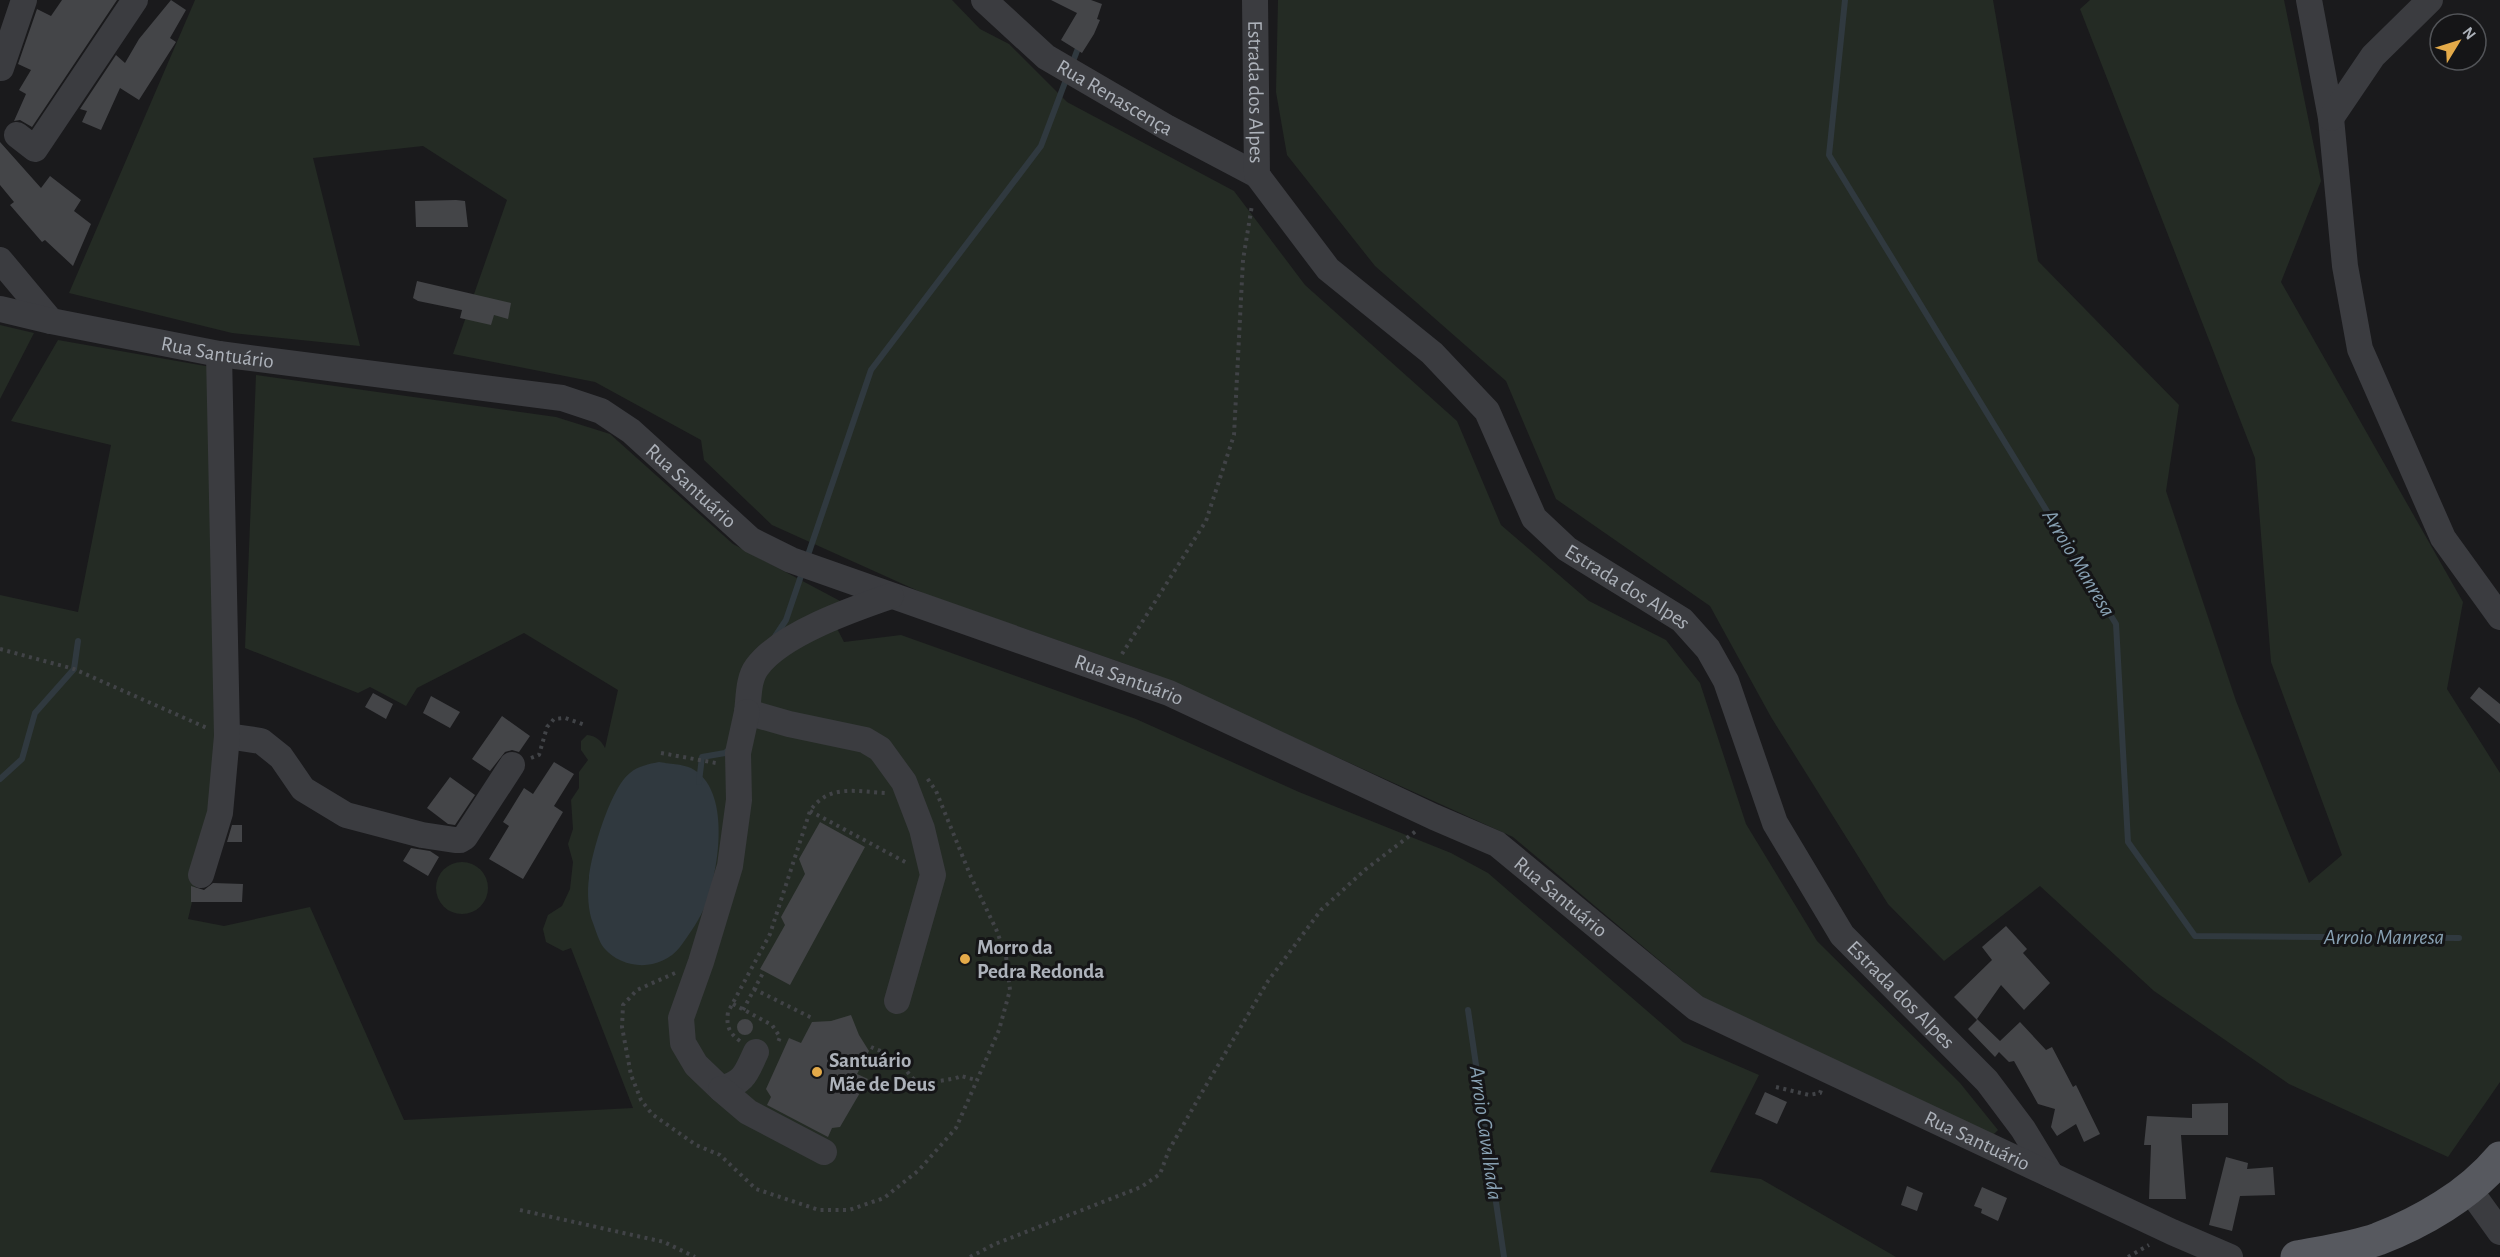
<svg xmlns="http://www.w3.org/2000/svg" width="2500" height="1257" viewBox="0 0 2500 1257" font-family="'Alegreya Sans',sans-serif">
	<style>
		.green { fill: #242b24 }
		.water { fill: #30393f }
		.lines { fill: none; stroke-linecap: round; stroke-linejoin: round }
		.stream { stroke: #30393f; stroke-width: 6 }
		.building { fill: #444548 }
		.path { stroke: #414347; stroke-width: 4; stroke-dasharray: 3 4.5; stroke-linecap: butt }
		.minor { stroke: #3b3c40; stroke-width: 26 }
		.major { stroke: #57595f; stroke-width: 33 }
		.poi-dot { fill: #e4aa49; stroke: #151517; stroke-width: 2 }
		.labels { text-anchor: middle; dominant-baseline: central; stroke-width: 6; stroke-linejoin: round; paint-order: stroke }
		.street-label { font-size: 21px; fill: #adb2ba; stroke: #151517 }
		.poi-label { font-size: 21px; font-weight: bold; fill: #adb2ba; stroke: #151517; text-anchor: start }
		.water-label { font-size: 22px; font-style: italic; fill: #87a0b2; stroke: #151517 }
	</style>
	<rect width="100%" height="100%" fill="#1a1a1c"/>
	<!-- green -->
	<path class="green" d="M195 0H952L980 29 1009 44 1067 102 1234 191 1305 285 1457 421 1501 525 1589 601 1666 640 1700 683 1746 824 1817 941 1960 1083 1998 1130 1993 1135 1704 998 1513 837 1151 673 925 594 772 525 704 460 701 440 595 382 453 354 507 200 423 146 313 158 360 346 232 333 69 293Z
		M1278 0H1993L2038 261 2179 405 2166 491 2236 701 2309 883 2342 855 2271 662 2255 458 2080 9 2090 0H2284L2321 181 2281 282 2463 602 2447 689 2500 773V1082L2448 1157 2289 1084 2154 991 2040 886 1944 961 1888 904 1771 717 1710 606 1556 499 1506 381 1375 266 1287 155 1276 92Z
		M0 325 34 333 0 399Z
		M58 340 211 367 214 713 217 796 188 919 224 926 310 907 404 1120 633 1108 571 948 563 951 546 942 543 929 548 915 562 906 570 889 573 862 568 844 573 829 571 800 579 788V772L588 760 581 750V741L587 735C596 736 601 740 605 748L618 690 524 633 417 688 406 706 370 687 358 693 245 648 256 375 556 417 610 434 733 544 842 602 828 611 844 642 901 635 1136 719 1299 792 1451 853 1488 873 1683 1042 1759 1075 1710 1172 1761 1179 1896 1257H1909H0V595L78 612 111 445 11 421Z
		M436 888a26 26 0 1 1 52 0a26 26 0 1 1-52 0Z"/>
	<!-- water -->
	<path class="water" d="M659 762C669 764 682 764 691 768 732 789 719 869 706 904 701 917 689 935 680 947 661 971 624 971 604 948 599 942 596 931 593 923 588 912 587 890 589 878 591 854 611 787 630 773 638 766 649 764 659 762Z"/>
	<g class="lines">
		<!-- stream -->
		<path class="stream" d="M1845 0 1829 155 2116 624 2128 842 2195 936 2459 938
			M1072 64 1080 43
			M807 558 871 370 1041 146 1067 77
			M774 638 786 620 803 570
			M0 779 22 759 35 713 74 669 78 641
			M699 782 702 757 725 753 731 748
			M1468 1010 1504 1257"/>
	</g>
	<!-- building -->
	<path class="building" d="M62 0H117L32 127 20 120 14 121 26 94 19 90 31 70 18 64 37 9 51 16Z
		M171 0 186 10 170 38 176 42 139 100 120 88 101 130 82 122 87 111 80 109 116 55 125 63 139 39Z
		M1051 0H1091L1102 4 1097 19 1100 20 1094 34 1082 53 1061 40 1077 13Z
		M0 142 41 188 50 176 81 200 74 211 91 224 73 266 45 240 42 242 10 205 14 202 0 185Z
		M456 200 465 201 468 227H416L415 201Z
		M417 281 511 303 508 319 494 315 491 325 460 318 462 310 418 301 413 298Z
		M2479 687 2500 704V724L2470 698Z
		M373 693 393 704 386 719 365 707Z
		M431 696 460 712 450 728 423 713Z
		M502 716 530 736 519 752 512 750 505 752 490 771 472 759Z
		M554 762 574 774 554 806 563 812 523 879 489 859 509 826 503 822 524 788 533 794Z
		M450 777 475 795 455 825 448 824 427 808Z
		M820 822 865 847 790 985 760 969 785 925 781 917 805 874 799 859Z
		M232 825H242V842H227Z
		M411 848 430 851 439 857 428 876 403 861Z
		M213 883 243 884 242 902H191V886L204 890Z
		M2006 926 2027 949 2023 953 2050 983 2024 1010 2001 985 1977 1019 2000 1041 2020 1022 2046 1050 2052 1047 2073 1087 2076 1085 2100 1134 2084 1142 2076 1124 2057 1136 2051 1127 2055 1109 2038 1104 2014 1061 2009 1062 1999 1052 1995 1057 1968 1029 1977 1020 1954 997 1992 960 1982 947Z
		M851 1015 859 1035 869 1051 857 1074 868 1079 840 1127 832 1128 828 1137 767 1105 771 1097 766 1089 789 1038 801 1043 812 1022 831 1021Z
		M737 1027a8 8 0 1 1 16 0a8 8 0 1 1-16 0Z
		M1765 1092 1787 1102 1777 1124 1755 1114Z
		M2228 1103V1135H2181L2186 1199H2149L2151 1145H2144L2147 1116 2192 1118V1104Z
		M2226 1157 2248 1163 2247 1169 2273 1167 2275 1195 2240 1196 2232 1231 2209 1225Z
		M1907 1186 1923 1193 1917 1211 1901 1205Z
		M1982 1187 2007 1198 1998 1221 1981 1213 1982 1209 1974 1206Z"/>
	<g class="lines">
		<!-- path -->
		<path class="path" d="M0 649 74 669 207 728
			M1122 654 1206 521 1234 435 1243 260 1252 205
			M661 753 716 763
			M531 758 539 755 547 727 554 719 565 718 585 725
			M810 811 907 863
			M675 973 637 990 623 1005 622 1027 631 1075 641 1100 652 1114 696 1145 720 1155 756 1189 819 1210H849L884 1198 919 1170 956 1128 999 1030 1010 990 1006 956 996 929 971 877 936 791 927 778
			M754 989 814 1019
			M733 1004 772 1025 780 1037 777 1045
			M743 1010 764 971
			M740 1041C729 1033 726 1026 728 1012L770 934 810 811C829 783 857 792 887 793
			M871 1047C879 1051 890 1053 897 1059 904 1065 908 1075 915 1080 921 1084 954 1080 961 1076L976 1080
			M1776 1087 1809 1095 1820 1093 1821 1090
			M520 1210 664 1242 695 1257
			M970 1257 995 1244 1141 1187 1160 1174 1169 1150 1201 1094 1268 981 1321 910 1366 869 1416 831
			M2128 1257 2149 1245"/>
		<!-- minor -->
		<g class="minor">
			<path id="s1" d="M984 0 1046 57 1166 127 1257 175"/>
			<path id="s2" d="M1255 0 1257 175 1328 269 1432 353 1487 411 1534 518 1567 549 1682 620 1708 649 1726 681 1775 823 1842 935 1987 1081 2023 1129 2051 1175"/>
			<path d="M2309 0 2331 118 2345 266 2360 349 2443 538 2500 617"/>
			<path d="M1 68 24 0"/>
			<path d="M2331 118 2373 56 2430 0"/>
			<path d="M17 135 35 149 135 0"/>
			<path d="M0 260 51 321"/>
			<path id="s3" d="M0 309 51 321 219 354 562 398 601 411 631 431 751 540 791 560 1169 693 1434 817 1497 844 1696 1008 2172 1232 2230 1257"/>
			<path d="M891 596C853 609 781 634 757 667 748 679 749 697 747 712L789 724 865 740 880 749 904 782 922 829 933 875 897 1001"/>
			<path d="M747 712 738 753 739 800 730 866 701 962 681 1018 683 1043 696 1065 721 1089C745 1082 746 1073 756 1052"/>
			<path d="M227 736 261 741 281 757 303 789 346 815 422 835 455 840H460L465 837 512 765"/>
			<path d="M201 875 220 813 227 736 219 354"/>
			<path d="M721 1089 748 1112 824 1152"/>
			<path d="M2469 1189 2500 1232"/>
		</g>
		<!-- major -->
		<path class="major" d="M2297 1257C2323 1252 2353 1248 2378 1239 2422 1222 2469 1195 2500 1158"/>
	</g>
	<!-- markers -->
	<g class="poi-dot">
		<circle cx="965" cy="959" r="6"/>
		<circle cx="817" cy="1072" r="6"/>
	</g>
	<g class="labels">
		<!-- street labels -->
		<g class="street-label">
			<text stroke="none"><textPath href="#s2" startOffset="92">Estrada dos Alpes</textPath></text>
			<text stroke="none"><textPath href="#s1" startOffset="164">Rua Renascença</textPath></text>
			<text stroke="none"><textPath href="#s3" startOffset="222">Rua Santuário</textPath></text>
			<text stroke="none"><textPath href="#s3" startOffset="728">Rua Santuário</textPath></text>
			<text stroke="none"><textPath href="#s2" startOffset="740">Estrada dos Alpes</textPath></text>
			<text stroke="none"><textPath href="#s3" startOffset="1212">Rua Santuário</textPath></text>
			<text stroke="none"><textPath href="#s3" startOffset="1698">Rua Santuário</textPath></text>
			<text stroke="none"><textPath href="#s2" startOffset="1244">Estrada dos Alpes</textPath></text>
			<text stroke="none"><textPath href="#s3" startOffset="2184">Rua Santuário</textPath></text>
		</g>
		<!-- poi labels -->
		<g class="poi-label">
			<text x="977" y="947">Morro da<tspan x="977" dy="24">Pedra Redonda</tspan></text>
			<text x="829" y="1060">Santuário<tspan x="829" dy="24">Mãe de Deus</tspan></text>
		</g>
		<!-- water labels -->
		<g class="water-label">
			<text transform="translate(2079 563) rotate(59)">Arroio Manresa</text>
			<text x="2384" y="937">Arroio Manresa</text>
			<text transform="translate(1486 1133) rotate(82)">Arroio Cavalhada</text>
		</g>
	</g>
	<!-- north arrow -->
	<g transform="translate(2458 42) rotate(52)"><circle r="28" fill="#151517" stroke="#525458" stroke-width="1.5"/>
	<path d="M0-4.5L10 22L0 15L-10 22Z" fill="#e4aa49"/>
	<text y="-9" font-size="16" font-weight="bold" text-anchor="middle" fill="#adb2ba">N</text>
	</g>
</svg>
